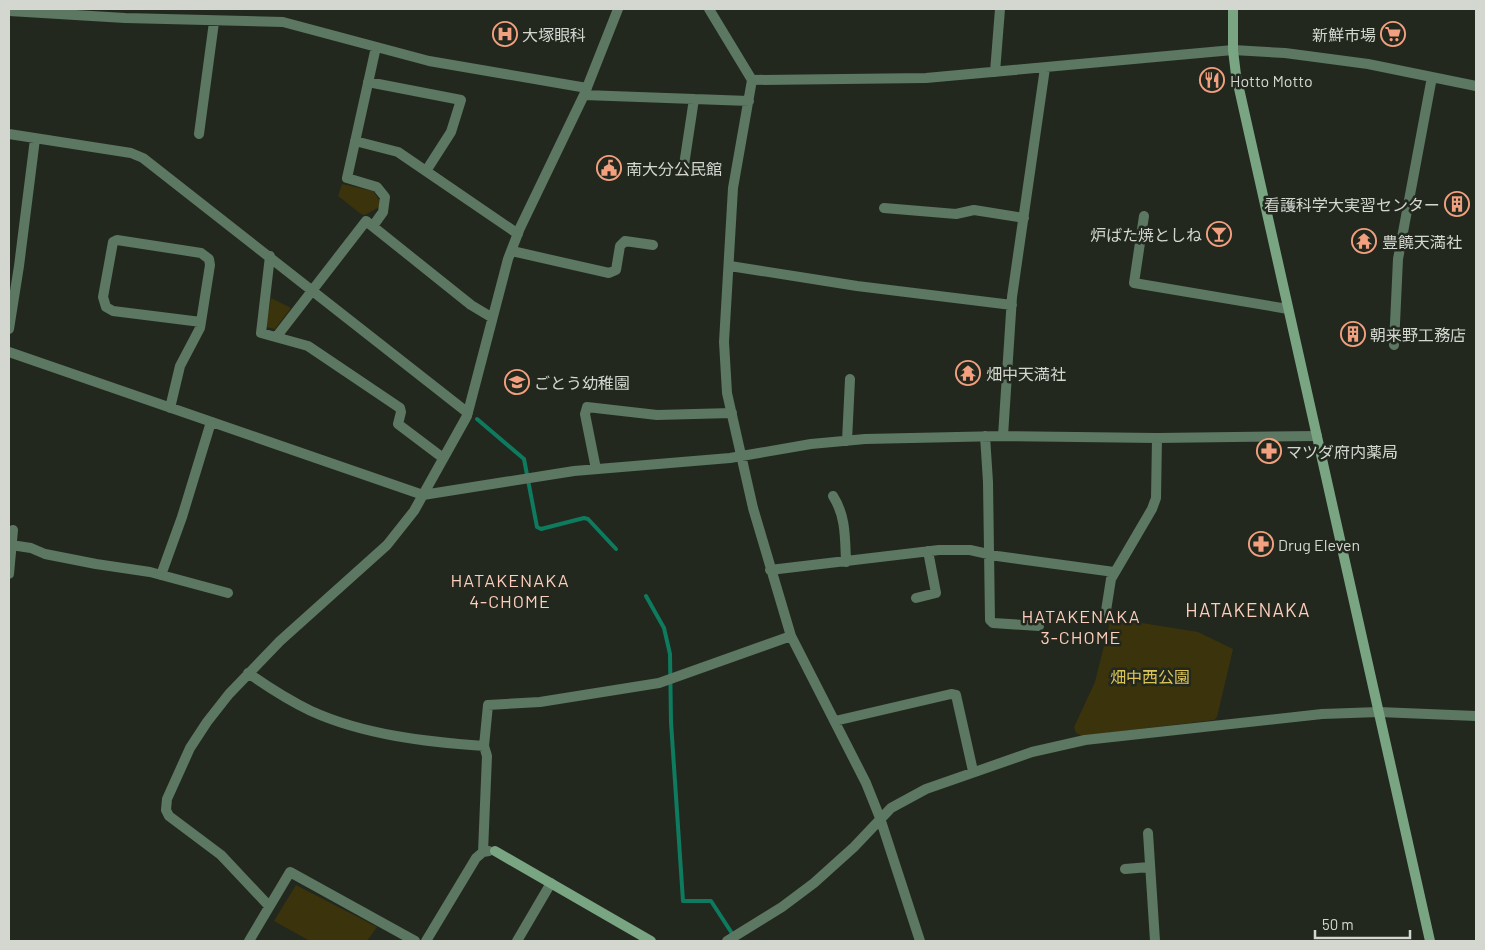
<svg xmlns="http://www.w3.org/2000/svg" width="1485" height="950" viewBox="0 0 1485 950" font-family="Barlow,'Noto Sans JP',sans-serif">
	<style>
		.green { fill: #3b330b }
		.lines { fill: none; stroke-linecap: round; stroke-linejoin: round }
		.stream { stroke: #0e7b5f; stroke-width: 4 }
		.street { stroke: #5c7762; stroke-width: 10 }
		.secondary { stroke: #79a583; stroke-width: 10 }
		.labels { text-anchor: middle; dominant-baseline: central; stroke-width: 5; stroke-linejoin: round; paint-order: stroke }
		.poi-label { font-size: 16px; fill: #d3d7d0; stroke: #22281e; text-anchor: start }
		.park-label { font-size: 16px; fill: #dcc357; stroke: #22281e }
		.neighbourhood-label { font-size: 18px; letter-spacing: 1px; fill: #fecebc; stroke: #22281e }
		.quarter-label { font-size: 19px; letter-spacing: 1px; fill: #fecebc; stroke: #22281e }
	</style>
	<rect width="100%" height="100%" fill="#22281e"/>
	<!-- green -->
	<path class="green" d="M342 184 373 191 380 201 379 207 365 215 361 214 338 196Z
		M271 298 291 308 275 329 266 327Z
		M1111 618 1198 632 1233 649 1217 717 1214 720 1082 736 1076 733 1074 727 1095 682Z
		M296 885 377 927 367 941H310L274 921Z"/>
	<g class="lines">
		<!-- stream -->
		<path class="stream" d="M477 419 524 459 537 527 541 529 584 518 588 519 616 549
			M646 596 664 628 670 654 671 722 683 901H711L737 941"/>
		<!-- street -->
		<path class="street" d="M709 9 752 80 733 188 724 342 727 393 753 508 791 636 866 783 880 818 920 941
			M9 11 125 18 283 22 429 61 587 88
			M995 72 1000 9
			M752 80 926 78 1233 50 1285 53 1368 64 1476 86
			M368 82 461 100 451 132 426 171
			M584 95 749 101
			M9 134 131 153 143 158 468 413
			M199 134 214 22
			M355 141 398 152 518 234
			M684 165 694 99
			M884 208 956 214 974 210 1024 218
			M1144 216 1134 283 1288 309
			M373 226 383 212 385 197 377 187 347 178 376 47
			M512 251 609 273 616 270 620 246 625 241 653 245
			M270 256 261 333 308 346 400 408 401 412 398 424 443 458
			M730 266 857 286 1012 305
			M9 329 19 266 35 139
			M277 336 366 221 471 305 491 317
			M1394 345 1398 259 1432 77
			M9 352 423 495 574 471 730 458 811 444 865 439 1003 436 1157 438 1317 436
			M170 408 180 366 200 328 201 322 210 265 209 259 201 253 117 240 113 242 103 297 106 307 113 311 201 322
			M985 436 988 482 990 620 993 623 1039 626
			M1003 436 1012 297 1045 68
			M847 441 850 379
			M596 469 585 414 587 407 657 415 732 413
			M833 496C846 516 845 538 846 562
			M11 545 31 548 45 554 96 564 150 572 228 593
			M770 570 939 550H970L997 556 1114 572
			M9 574 13 530
			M161 575 182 517 211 422
			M916 598 936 593 928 551
			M1105 617 1111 579 1152 509 1156 498 1157 438
			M248 673C268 687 288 700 311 711 364 735 427 742 484 746L487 756 483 852
			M835 721 951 694 956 695 973 771
			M484 746 488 705 540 702 659 683 791 636
			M1148 833 1155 941
			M1125 869 1149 867
			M269 906 221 855 169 816 166 810 167 799 190 748 207 722 229 694 280 641 387 545 414 511 467 416 508 259 520 228 584 95 618 9
			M249 941 290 872 415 941
			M426 941 476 858 483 852 489 851
			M517 941 551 883
			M727 941 782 907 814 883 854 847 891 808 926 789 1032 752 1085 740 1322 714 1379 712 1476 716"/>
		<!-- secondary -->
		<path class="secondary" d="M1233 9V50L1236 75 1430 941
			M495 851 651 941"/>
	</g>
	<!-- icons -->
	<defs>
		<symbol id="hospital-ring" viewBox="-11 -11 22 22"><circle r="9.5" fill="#22281e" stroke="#f2a07f" stroke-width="1.5"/><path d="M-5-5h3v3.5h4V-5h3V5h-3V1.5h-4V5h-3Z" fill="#f2a07f"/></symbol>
		<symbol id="supermarket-ring" viewBox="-11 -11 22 22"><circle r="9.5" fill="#22281e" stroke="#f2a07f" stroke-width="1.5"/><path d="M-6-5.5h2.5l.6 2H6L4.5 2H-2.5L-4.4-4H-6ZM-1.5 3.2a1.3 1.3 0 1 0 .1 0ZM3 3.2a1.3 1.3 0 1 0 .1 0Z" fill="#f2a07f"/></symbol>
		<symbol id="restaurant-ring" viewBox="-11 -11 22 22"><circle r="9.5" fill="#22281e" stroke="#f2a07f" stroke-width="1.5"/><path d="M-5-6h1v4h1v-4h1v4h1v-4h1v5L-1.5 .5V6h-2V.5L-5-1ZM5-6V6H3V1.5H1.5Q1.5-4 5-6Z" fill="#f2a07f"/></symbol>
		<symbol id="civic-ring" viewBox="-11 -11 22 22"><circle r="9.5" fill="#22281e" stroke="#f2a07f" stroke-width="1.5"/><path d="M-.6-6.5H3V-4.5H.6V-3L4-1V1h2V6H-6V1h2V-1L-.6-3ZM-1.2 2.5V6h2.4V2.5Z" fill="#f2a07f"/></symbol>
		<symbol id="building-ring" viewBox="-11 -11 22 22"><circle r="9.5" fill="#22281e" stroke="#f2a07f" stroke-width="1.5"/><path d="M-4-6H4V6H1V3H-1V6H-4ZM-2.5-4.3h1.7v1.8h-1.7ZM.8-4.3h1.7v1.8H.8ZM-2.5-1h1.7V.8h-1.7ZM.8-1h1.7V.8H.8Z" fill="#f2a07f"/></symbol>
		<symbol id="bar-ring" viewBox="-11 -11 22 22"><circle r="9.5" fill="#22281e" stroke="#f2a07f" stroke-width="1.5"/><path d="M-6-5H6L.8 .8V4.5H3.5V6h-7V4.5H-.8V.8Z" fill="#f2a07f"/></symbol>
		<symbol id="temple-ring" viewBox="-11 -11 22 22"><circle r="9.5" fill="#22281e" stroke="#f2a07f" stroke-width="1.5"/><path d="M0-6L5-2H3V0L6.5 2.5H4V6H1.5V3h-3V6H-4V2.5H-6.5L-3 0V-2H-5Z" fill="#f2a07f"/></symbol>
		<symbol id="school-ring" viewBox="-11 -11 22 22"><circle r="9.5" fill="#22281e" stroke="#f2a07f" stroke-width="1.5"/><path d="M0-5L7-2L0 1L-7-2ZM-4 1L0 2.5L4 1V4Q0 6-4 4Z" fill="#f2a07f"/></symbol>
		<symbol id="pharmacy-ring" viewBox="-11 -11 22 22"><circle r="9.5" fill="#22281e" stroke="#f2a07f" stroke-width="1.5"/><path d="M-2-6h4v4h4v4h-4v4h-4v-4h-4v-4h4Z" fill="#f2a07f"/></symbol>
	</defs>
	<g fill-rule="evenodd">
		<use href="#hospital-ring" x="491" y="20" width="28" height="28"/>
		<use href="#supermarket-ring" x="1379" y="20" width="28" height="28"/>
		<use href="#restaurant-ring" x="1198" y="66" width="28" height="28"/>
		<use href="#civic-ring" x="595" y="154" width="28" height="28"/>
		<use href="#building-ring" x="1443" y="190" width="28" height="28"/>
		<use href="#bar-ring" x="1205" y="220" width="28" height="28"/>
		<use href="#temple-ring" x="1350" y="227" width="28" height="28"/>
		<use href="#building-ring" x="1339" y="320" width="28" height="28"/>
		<use href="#temple-ring" x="954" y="359" width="28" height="28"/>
		<use href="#school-ring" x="503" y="368" width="28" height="28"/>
		<use href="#pharmacy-ring" x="1255" y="437" width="28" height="28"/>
		<use href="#pharmacy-ring" x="1247" y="530" width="28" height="28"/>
	</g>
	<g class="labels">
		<!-- poi labels -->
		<g class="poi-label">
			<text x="522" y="34">大塚眼科</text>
			<text x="1376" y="34" text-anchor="end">新鮮市場</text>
			<text x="1230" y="80">Hotto Motto</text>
			<text x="626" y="168">南大分公民館</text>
			<text x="1440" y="204" text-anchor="end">看護科学大実習センター</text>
			<text x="1202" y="234" text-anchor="end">炉ばた焼としね</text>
			<text x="1382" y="241">豊饒天満社</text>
			<text x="1370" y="334">朝来野工務店</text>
			<text x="986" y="373">畑中天満社</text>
			<text x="534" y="382">ごとう幼稚園</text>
			<text x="1286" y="451">マツダ府内薬局</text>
			<text x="1278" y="544">Drug Eleven</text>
		</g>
		<!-- park labels -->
		<g class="park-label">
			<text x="1150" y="676">畑中西公園</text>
		</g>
		<!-- neighbourhood labels -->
		<g class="neighbourhood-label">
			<text x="510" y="580">HATAKENAKA<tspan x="510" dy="21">4-CHOME</tspan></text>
			<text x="1081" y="616">HATAKENAKA<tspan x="1081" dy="21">3-CHOME</tspan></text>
		</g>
		<!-- quarter labels -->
		<g class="quarter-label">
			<text x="1248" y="609">HATAKENAKA</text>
		</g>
	</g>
	<!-- border -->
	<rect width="1485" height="950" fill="none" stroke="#d3d7d0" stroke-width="20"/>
	<!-- scale -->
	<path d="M1315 930v8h95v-8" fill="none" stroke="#d3d7d0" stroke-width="2.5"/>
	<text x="1322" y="930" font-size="15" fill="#d3d7d0" stroke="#22281e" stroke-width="4" paint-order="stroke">50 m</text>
</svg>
